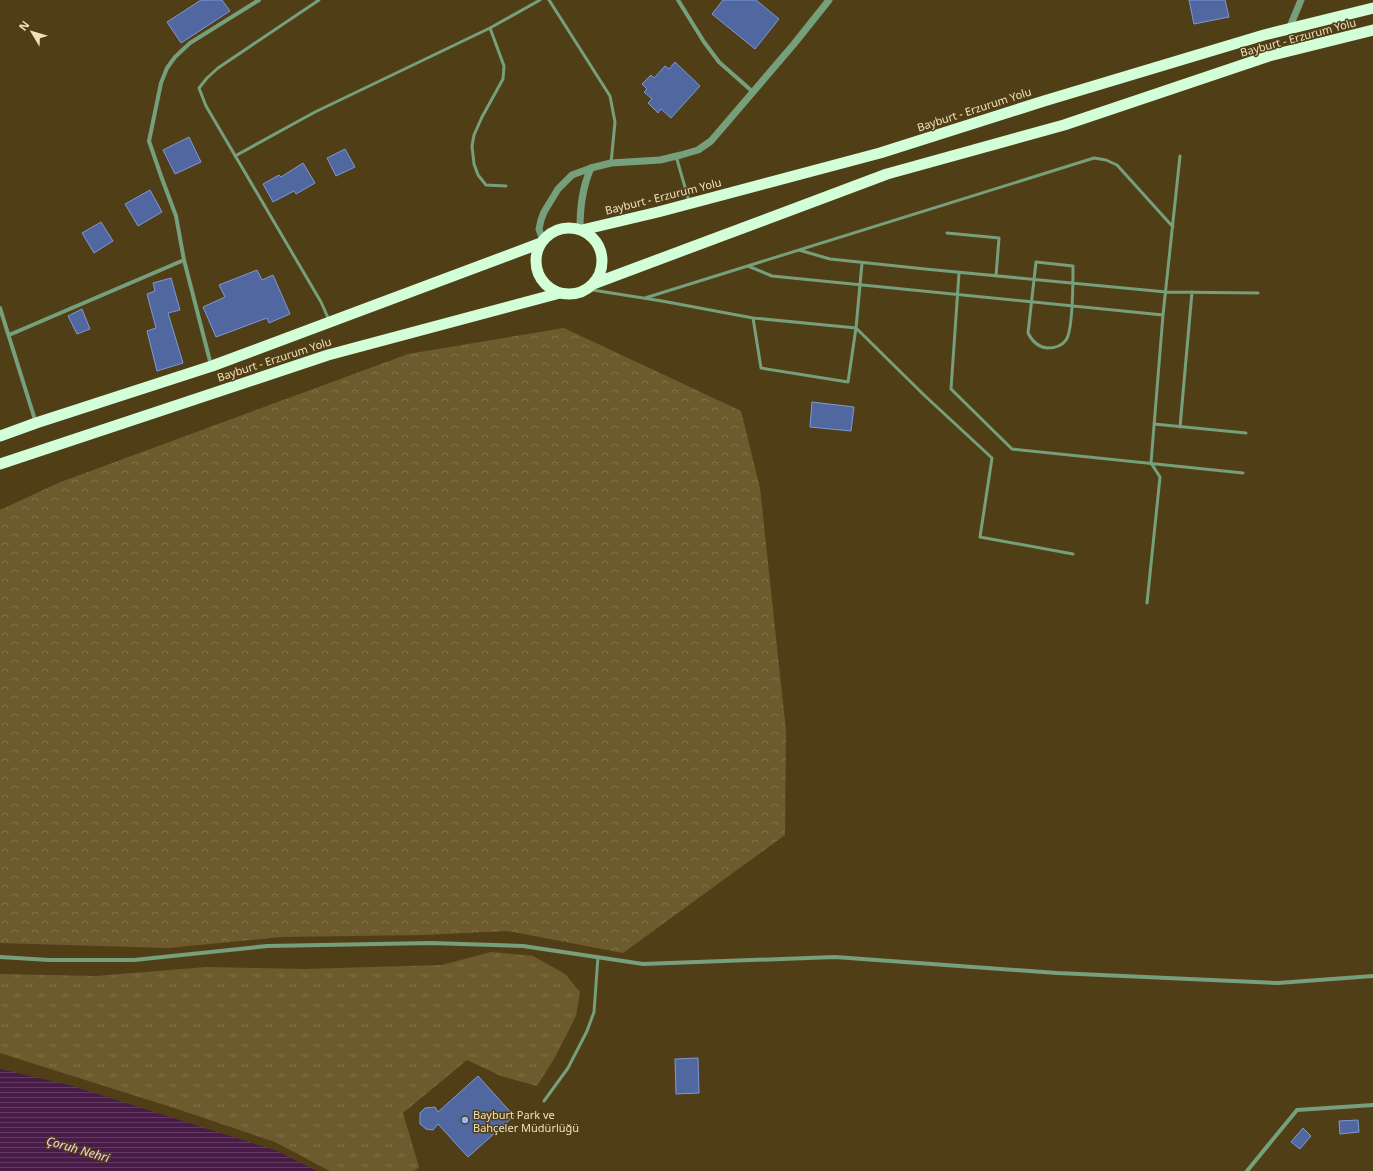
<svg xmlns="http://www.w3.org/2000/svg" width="1373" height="1171" viewBox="0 0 1373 1171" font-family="'Noto Sans',sans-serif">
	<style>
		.grass { fill: url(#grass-tufts) }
		.forest { fill: url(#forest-crowns) }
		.water { fill: url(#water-rules) }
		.building { fill: #5167a0; stroke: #7e98da }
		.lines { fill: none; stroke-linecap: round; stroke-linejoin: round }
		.service { stroke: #769f7b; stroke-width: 3 }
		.minor { stroke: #769f7b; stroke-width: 4 }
		.tertiary { stroke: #769f7b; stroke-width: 7 }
		.trunk { stroke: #d2fed8; stroke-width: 11 }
		.poi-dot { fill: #99b5fd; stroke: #503f16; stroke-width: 1.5 }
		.labels { text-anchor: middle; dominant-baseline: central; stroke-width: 3; stroke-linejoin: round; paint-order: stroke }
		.street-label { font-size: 11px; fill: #f1e1bc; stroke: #503f16 }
		.poi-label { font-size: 11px; fill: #f1e1bc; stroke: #503f16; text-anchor: start }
		.water-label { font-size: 12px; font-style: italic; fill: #facdf8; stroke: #503f16 }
	</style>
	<defs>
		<pattern id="grass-tufts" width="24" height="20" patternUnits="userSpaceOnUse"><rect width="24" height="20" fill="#6e5b2d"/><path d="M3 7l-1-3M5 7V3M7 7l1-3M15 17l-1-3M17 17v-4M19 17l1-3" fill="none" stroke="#83724a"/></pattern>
		<pattern id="forest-crowns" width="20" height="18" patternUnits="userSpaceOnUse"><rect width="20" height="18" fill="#6e5b2d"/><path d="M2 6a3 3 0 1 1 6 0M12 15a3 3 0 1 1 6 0" fill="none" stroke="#83724a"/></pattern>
		<pattern id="water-rules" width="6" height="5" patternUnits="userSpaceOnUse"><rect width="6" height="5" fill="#481b49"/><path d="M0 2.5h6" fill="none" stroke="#633c61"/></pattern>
	</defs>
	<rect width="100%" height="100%" fill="#503f16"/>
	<!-- grass -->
	<path class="grass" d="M491 952 533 956 565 974 580 992 576 1016 554 1059 537 1086 501 1076 467 1060 403 1113 419 1167 414 1171H330L275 1142 174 1108 0 1053V974L96 976 206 967 304 969 442 965Z"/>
	<!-- forest -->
	<path class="forest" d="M564 328 741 411 760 488 786 731 785 835 623 953 508 931 422 935 281 937 168 948 0 943V510L58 483 408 354Z"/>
	<!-- water -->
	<path class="water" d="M0 1069 69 1085 277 1151 317 1171H0Z"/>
	<!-- building -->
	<path class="building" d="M201 0H222L230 11 181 43 167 22Z
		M723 0H756L779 19 755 49 712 14Z
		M1189 0H1225L1229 17 1194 24Z
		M675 62 700 86 671 118 661 109 658 113 648 103 652 99 644 92 647 89 642 84 651 75 654 78 665 66 669 69Z
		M189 137 201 162 175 174 163 150Z
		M345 149 355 167 336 176 327 158Z
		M303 163 315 183 296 194 294 191 273 202 263 184 279 175 281 177Z
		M150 190 162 212 138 226 125 204Z
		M101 222 113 241 94 253 82 233Z
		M257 270 262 280 273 275 290 314 269 323 267 318 216 337 203 307 225 297 219 285Z
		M171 278 180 310 168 313 183 363 157 371 147 331 156 328 147 294 155 291 153 283Z
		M82 309 90 329 77 334 68 316Z
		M812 402 854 407 851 431 810 427Z
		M698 1058 699 1093 676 1094 675 1059Z
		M478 1076 514 1116 468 1157 438 1124 433 1130 426 1129 420 1124V1113L425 1108 435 1107 438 1112Z
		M1358 1120 1359 1132 1340 1134 1339 1121Z
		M1303 1128 1311 1136 1300 1149 1291 1142Z"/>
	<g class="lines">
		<!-- service -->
		<path class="service" d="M319 0 218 68 207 78 199 88 206 106 321 302 329 320
			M549 0 610 96 615 122 611 163
			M490 28 504 66 503 79 482 117 474 135 472 146 474 164 478 175 486 185 506 186
			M235 156 315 112 490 28 540 0
			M676 156 689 201
			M947 233 999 238 996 276
			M799 250 830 259 925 269 1166 292 1258 293
			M1036 262 1073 266C1073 280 1073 331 1066 340 1062 346 1054 348 1047 348 1038 347 1032 341 1028 333Z
			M748 266 772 276 1163 315
			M959 273 951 389 1012 449 1243 473
			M586 289 662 301 753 318 856 328 924 395 992 458 980 537 1073 554
			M645 298 1094 158 1106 160 1117 165 1173 227
			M753 318 761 368 848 382 856 328 862 263
			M1154 424 1246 433
			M1180 427 1192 292
			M1147 603 1160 477 1151 463 1163 315 1180 156
			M544 1101 568 1068 587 1031 594 1012 598 957"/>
		<!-- minor -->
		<path class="minor" d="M678 0 704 42 719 62 753 92
			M0 308 36 423
			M9 335 184 260
			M211 365 184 260 176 216 161 176 149 141 161 83 167 68 175 57 190 43 259 0
			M0 957 49 960H134L267 946 431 943 523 946 643 964 835 957 1057 973 1278 983 1373 976
			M1247 1171 1297 1110 1373 1105"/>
		<!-- tertiary -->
		<path class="tertiary" d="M1289 29 1301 0
			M580 229C580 207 582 188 591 168
			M543 241 539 229 541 220 544 212 558 189 572 175 591 168 611 163 660 160 681 155 698 150 711 141 794 44 829 0"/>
		<!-- trunk -->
		<path class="trunk" d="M536 261a33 33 0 1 1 66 0a33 33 0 1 1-66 0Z
			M582 230 658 212 880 153 1044 101 1264 35 1373 8
			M593 284 887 174 1064 125 1269 56 1373 30
			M0 436 36 423 212 366 541 243
			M0 464 328 355 560 293"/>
	</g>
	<!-- markers -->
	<circle class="poi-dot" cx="465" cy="1120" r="4"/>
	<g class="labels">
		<!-- street labels -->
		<g class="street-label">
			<text transform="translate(1298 37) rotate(-15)">Bayburt - Erzurum Yolu</text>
			<text transform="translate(974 109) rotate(-18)">Bayburt - Erzurum Yolu</text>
			<text transform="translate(663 196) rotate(-14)">Bayburt - Erzurum Yolu</text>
			<text transform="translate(274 359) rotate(-18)">Bayburt - Erzurum Yolu</text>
		</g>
		<!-- poi labels -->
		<g class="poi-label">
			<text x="473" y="1114">Bayburt Park ve<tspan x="473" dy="13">Bahçeler Müdürlüğü</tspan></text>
		</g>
		<!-- water labels -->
		<g class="water-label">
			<text transform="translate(78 1149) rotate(16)">Çoruh Nehri</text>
		</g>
	</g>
	<!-- north arrow -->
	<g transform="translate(32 32) rotate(308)" stroke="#503f16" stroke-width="3" paint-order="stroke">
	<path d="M0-3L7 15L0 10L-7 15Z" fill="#f1e1bc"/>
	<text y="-6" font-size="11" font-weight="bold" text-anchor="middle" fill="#f1e1bc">N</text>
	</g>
</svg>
